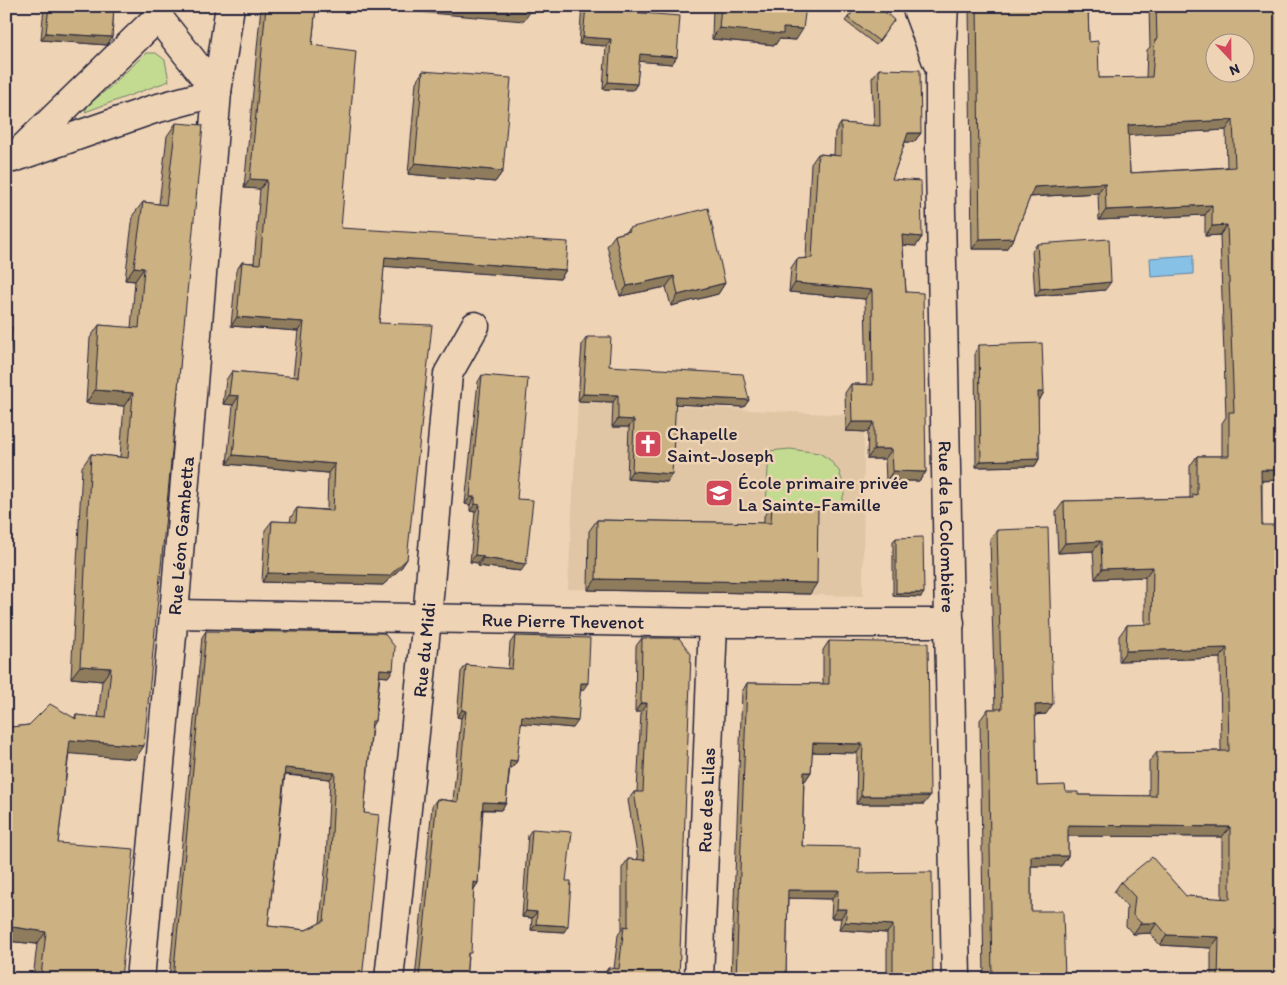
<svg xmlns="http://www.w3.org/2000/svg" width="1287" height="985" viewBox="0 0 1287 985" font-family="Itim,sans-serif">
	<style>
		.built { fill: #e0c6a4 }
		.green { fill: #c3db91; stroke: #727e66 }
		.water { fill: #87c2e6; stroke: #5f82a2 }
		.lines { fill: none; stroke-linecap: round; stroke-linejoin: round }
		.minor-casing { stroke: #22223b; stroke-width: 31 }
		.minor { stroke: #efd3b5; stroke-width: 28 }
		.wall { fill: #af9870; stroke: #22223b; fill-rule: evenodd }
		.shaded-wall { fill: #8f7c5b; stroke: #22223b }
		.building { fill: #ccb182; stroke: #22223b; fill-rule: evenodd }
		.labels { text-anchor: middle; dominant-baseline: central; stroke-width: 5; stroke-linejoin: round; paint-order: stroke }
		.poi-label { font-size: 19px; fill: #22223b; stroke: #efd3b5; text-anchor: start }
		.street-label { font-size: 19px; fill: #22223b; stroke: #efd3b5 }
	</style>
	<rect width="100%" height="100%" fill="#efd3b5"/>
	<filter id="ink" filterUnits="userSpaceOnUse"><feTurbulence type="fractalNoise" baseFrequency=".02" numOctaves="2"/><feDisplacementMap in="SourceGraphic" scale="10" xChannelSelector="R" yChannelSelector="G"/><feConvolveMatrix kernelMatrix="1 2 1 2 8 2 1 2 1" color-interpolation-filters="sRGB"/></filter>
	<g filter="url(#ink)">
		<!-- built -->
		<path class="built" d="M578 401 867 416 864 432 863 596 568 589Z"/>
		<!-- green -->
		<path class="green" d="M146 53H156L165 60 169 81 85 112 88 105 110 87Z
			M790 449 819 453 829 459 839 471 845 490 842 501 832 507 766 505 769 451Z"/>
		<!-- water -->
		<path class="water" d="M1193 255V274L1151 277 1150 258Z"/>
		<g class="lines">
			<defs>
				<g id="minor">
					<path d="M160 6 158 17 217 92"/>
					<path d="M916 6 937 62"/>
					<path id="s1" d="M944 6 940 76V162L956 979"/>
					<path d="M19 152 158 17"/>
					<path d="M13 158 151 110 217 92"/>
					<path id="s2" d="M174 614 713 623H950"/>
					<path id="s3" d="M140 979 174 614 217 92 230 6"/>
					<path id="s4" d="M389 979 427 619 448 374 475 326"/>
					<path id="s5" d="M699 979 713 623"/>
				</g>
			</defs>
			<!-- minor casing -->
			<use href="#minor" class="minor-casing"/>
			<!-- minor -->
			<use href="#minor" class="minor"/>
		</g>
		<!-- wall -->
		<path class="wall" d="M44 6H114L112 37 107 45 41 40Z
			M261 6H316L312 45 341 228 566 270 560 279 384 266 379 323 407 559 401 568 383 585 262 582 265 530 272 521 290 522 291 517 297 508 327 510 328 473 227 464 233 405 223 404 226 380 232 371 293 377 298 331 231 326 236 271 242 262 254 263 260 189 244 188Z
			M582 6H630L629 12 672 64 639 61 637 84 633 90 603 89 606 46 579 44Z
			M713 6H806L796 40 779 39 775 45 712 39Z
			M857 6 894 20 876 45 845 21Z
			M969 6H1088L1089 42 1099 78H1146L1147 50 1150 47 1149 6H1281V480L1262 481V525L1281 979H1211V948L1160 945 1150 933 1133 934 1126 926 1127 907 1114 892 1121 882 1186 896 1222 899V837L1068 836V856L1061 866H1031V911L1065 979H984L980 720 988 709H995L990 540 997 530 1046 714 1035 715 1037 786 1078 795 1149 796V762L1157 752 1221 751 1220 658 1119 661V636L1127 625H1145V577L1095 579 1093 551 1058 553 1056 512 1064 501 1190 498V466L1197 456H1222V423L1226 417 1220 235 1205 236V215L1099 220 1098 193 1030 197 1014 238 1006 249H972ZM1226 130 1227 167 1130 173 1128 135Z
			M879 69 921 133 914 142H905L892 179 922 237 916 246 903 245 906 292 926 472 919 481H886L885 459H867L868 432 846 431 845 393 851 384H867L865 299 789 292 791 268 797 259 806 258 811 164 818 154 834 155 835 132 841 123 874 126 872 78Z
			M423 71 503 171 495 182 408 174 416 82Z
			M176 123 135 759 69 753 58 843 121 979H33L37 944 6 941V727H11L29 725 74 718 76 715 98 718 102 681 71 678 82 467 91 454 120 457 124 406 86 403 90 338 99 325 131 328 135 281 125 280 133 215 143 202 159 204 167 136Z
			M629 228 725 283 718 294 671 306 666 287 620 296 607 246 615 235 625 232Z
			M1037 244 1105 290 1035 296 1032 251Z
			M587 337 609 366 749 400 744 407 675 404 667 482 627 479 629 427H612L613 402 578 401 582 344Z
			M979 345 1044 392 1040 399H1038L1039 459 1035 466 976 467 975 352Z
			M482 375 517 499 521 571 478 566V563L470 562 475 512 470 511V505L465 504 478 382Z
			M772 505 810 594 588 590 589 531 597 520 764 523V516Z
			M896 538 921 597 893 596V541Z
			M206 631 393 670 388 677 380 676 375 721 372 726 364 813 362 979H169L202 637ZM285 775 330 779 326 861 320 923 306 930 268 926Z
			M515 636 583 690H581L573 728 521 723 517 761 512 768 510 767 506 803 501 810H483L478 883 474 889 466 979H415L432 806 437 799 453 801 461 718 457 717 461 672 466 665 508 669 510 643Z
			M642 638 679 979H602V977L608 968 614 969 618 935 622 929V868L628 859 638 860 628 800 634 792H637L641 712H635L636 646Z
			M829 641 924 804H856L857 753 812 752 811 772 805 781H804L802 846 859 873 933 979H887V933L839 930 841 918H831L832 899 788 898 786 974 800 979H731L742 692 747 683 823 684V650Z
			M532 829 566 881 564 932 531 930 532 918 522 917 528 835Z"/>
		<!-- shaded-wall -->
		<path class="shaded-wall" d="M345 6H534L524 21Z
			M719 28H783L803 29 796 40 779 39 775 45 712 39Z
			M46 33 112 37 107 45 41 40Z
			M583 37 611 39 606 46 579 44Z
			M640 54 677 57 672 64 635 61Z
			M608 82 637 84 633 90 603 89Z
			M1233 120 1226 130 1120 136 1128 125Z
			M908 133H921L914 142H901Z
			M415 163 503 171 495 182 408 174Z
			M250 179 267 180 260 189 244 188Z
			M1105 183 1098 193 1027 197 1034 187Z
			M1212 205 1205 215 1099 220 1106 210Z
			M1227 225 1220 235 1205 236 1212 226Z
			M902 235 922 237 916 246 896 245Z
			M1014 238 1006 249H972L980 239Z
			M385 257 566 270 560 279 379 266Z
			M134 267 144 268 135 281 125 280Z
			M674 276 666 287 620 296 627 286Z
			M1111 282 1105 290 1035 296 1040 289Z
			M725 283 718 294 671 306 678 295Z
			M795 283 872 290 865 299 789 292Z
			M237 317 304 322 298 331 231 326Z
			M95 390 133 393 124 406 86 403Z
			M1038 392H1044L1040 399H1033Z
			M583 394 618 395 613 402 578 401Z
			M229 395 239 396 233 405 223 404Z
			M676 397 749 400 744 407 670 404Z
			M618 419 634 420 629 427H612Z
			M852 422H874L868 432 846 431Z
			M874 449H892L885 459H867Z
			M233 455 335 464 328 473 227 464Z
			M1039 459 1035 466 976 467 981 461Z
			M1261 470H1281V480L1254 481Z
			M632 471 672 474 667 482 627 479Z
			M893 471 926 472 919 481H886Z
			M470 497H475L470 505 465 504Z
			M475 504 480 505 475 512 470 511Z
			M1101 541 1093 551 1058 553 1065 543Z
			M475 555 483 556 478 563 470 562Z
			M483 558 526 564 521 571 478 566Z
			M407 559 401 568 383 585 262 582 268 573Z
			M1153 567 1145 577 1095 579 1102 569Z
			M596 579 817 583 810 594 588 590Z
			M896 593H924L921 597 893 596Z
			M1227 648 1220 658 1119 661 1126 651Z
			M80 666 111 668 102 681 71 678Z
			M380 669 393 670 388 677 376 676Z
			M581 683H588L583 690H576Z
			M641 703H647L641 712H635Z
			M1053 704 1046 714 1028 715 1035 705Z
			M462 710 466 711 461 718 457 717Z
			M522 716 578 721 573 728 517 723Z
			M70 740 144 746 135 759 61 753Z
			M813 743 863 744 857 753 807 752Z
			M510 760 517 761 512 768 505 767Z
			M285 768 335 773 330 779 281 774Z
			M804 772H811L805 781 798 780Z
			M861 796H930L924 804H856Z
			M483 802 506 803 501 810 478 809Z
			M1068 825 1230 827 1222 837 1060 836Z
			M1031 856H1068L1061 866H1023Z
			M474 882 478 883 473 890Z
			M788 890H838L832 899 782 898Z
			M837 909H847L841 918H831Z
			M526 911 537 912 532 918 522 917Z
			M845 922 893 925 887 933 839 930Z
			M1141 923H1157L1150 933 1133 934Z
			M536 924 568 926 564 932 531 930Z
			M6 926 46 932 37 944 6 941Z
			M1167 935 1219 937 1211 948 1160 945Z
			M41 976 70 979H39Z"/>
		<!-- building -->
		<path class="building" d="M49 6H114L112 37 46 33Z
			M266 6H316L312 45 356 51 341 228 568 242 566 270 385 257 379 323 432 325 407 559 389 576 268 573 272 521 296 522 297 508 333 511 335 464 233 455 239 396 229 395 232 371 298 377 304 322 237 317 242 262 260 264 267 180 250 179Z
			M586 6H630L629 12 680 16 677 57 640 54 637 84 608 82 611 39 583 37Z
			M721 6H806L803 29 783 28V34L719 28Z
			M857 6H878L894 20 879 41 848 18Z
			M977 6H1088L1089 42 1098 41 1099 78 1152 77 1155 40H1157L1156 6H1281V470H1261L1262 525H1281V979H1218L1219 937 1167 935 1157 923H1141L1133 915 1135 897 1121 882 1152 857 1186 896 1230 899V827L1068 825V856H1031V911H1063L1065 979H992L988 709H1002L997 530 1048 528 1053 704 1035 705 1037 786 1065 785 1066 792H1078V795L1156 796 1157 752 1229 751 1227 648 1126 651 1127 625 1152 624 1153 567 1102 569 1101 541 1065 543 1064 501 1193 498V494L1197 495V456H1229V412H1234L1227 225 1212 226V205L1106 210 1105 183 1034 187 1014 238 980 239ZM1214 42H1244V72H1214ZM1233 120 1235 167 1130 173 1128 125Z
			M879 69 920 70 921 133H908L892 179 921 181 922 237 902 235 906 292 923 293 926 472 893 471 892 449H874V422H852L851 384 873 385 872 290 795 283 797 259 812 258 818 154 841 156V123L880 126Z
			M423 71 511 78 503 171 415 163Z
			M176 123 203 125 144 746 70 740 58 843 134 849 121 979H70L41 976 46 932 6 926V727H11L29 725 50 704 76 719V715L106 718 111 668 80 666 91 454 128 458 133 393 95 390 99 325 139 328 144 268 134 267 143 202 166 205Z
			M708 208 725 283 678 295 674 276 627 286 615 235 630 231 629 228Z
			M1109 239 1111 282 1040 289 1037 244Z
			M6 327H12L6 408Z
			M587 337H611L609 366 743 374 749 400 676 397 672 474 632 471 634 420 618 419V395L583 394Z
			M1042 343 1044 392H1038L1039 459 981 461 979 345Z
			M482 375 528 379 517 499 533 500 526 564 483 558V556L475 555 480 505 475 504V497H470Z
			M772 505 818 507 817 583 596 579 597 520 771 523Z
			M923 537 924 593H896V538Z
			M206 631 384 633 395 647 393 670 380 669 375 721H372L364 813 379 815 362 979H173ZM285 768 335 773 331 854 324 921 306 930 268 926Z
			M515 636 590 638 588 683H581L578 721 522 716 517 761 510 760 506 803 483 802 478 883 474 882 471 953H468L466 979H419L437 799 458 802 466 711 462 710 466 665 512 669Z
			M642 638H679L691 654 679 979H608V968L619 969 624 926 628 927V859L645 860 634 792H643L647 703H641Z
			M829 641 928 643 930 796H861L863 744 813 743 811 772H804L802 846 860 847 859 873 932 872 933 979H893V925L845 922 847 909H837L838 890H788L786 974 800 975V979H736L747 683 829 684Z
			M532 829 572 832 566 881H571L568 926 536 924 537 912 526 911Z"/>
	</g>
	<!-- icons -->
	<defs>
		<symbol id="church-square" viewBox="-11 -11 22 22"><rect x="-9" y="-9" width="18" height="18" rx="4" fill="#d1495b" stroke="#efd3b5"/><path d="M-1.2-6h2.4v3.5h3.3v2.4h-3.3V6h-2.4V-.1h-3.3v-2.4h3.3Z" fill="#fff"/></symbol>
		<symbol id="school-square" viewBox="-11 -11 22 22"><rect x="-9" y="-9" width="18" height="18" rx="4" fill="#d1495b" stroke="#efd3b5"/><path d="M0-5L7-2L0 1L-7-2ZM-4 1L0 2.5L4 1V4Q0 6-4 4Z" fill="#fff"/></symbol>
	</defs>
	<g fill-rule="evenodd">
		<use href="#church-square" x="632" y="428" width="32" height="32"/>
		<use href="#school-square" x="703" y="477" width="32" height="32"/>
	</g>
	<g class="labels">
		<!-- poi labels -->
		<g class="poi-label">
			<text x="667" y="433">Chapelle<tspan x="667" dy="22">Saint-Joseph</tspan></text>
			<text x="738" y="482">École primaire privée<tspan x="738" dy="22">La Sainte-Famille</tspan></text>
		</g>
		<!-- street labels -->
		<g class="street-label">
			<text stroke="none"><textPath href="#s1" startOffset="521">Rue de la Colombière</textPath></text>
			<text stroke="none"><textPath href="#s3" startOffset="445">Rue Léon Gambetta</textPath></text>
			<text stroke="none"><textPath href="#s2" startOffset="389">Rue Pierre Thevenot</textPath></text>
			<text stroke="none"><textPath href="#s4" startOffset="331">Rue du Midi</textPath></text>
			<text stroke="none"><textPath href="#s5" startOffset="179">Rue des Lilas</textPath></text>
		</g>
	</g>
	<!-- margin -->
	<rect width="1287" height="985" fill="none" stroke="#efd3b5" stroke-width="25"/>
	<rect x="12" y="12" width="1262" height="960" fill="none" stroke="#22223b" stroke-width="2" filter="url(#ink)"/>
	<!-- north arrow -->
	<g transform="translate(1230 58) rotate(158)"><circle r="24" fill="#efd3b5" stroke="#9d8c84"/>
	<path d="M0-4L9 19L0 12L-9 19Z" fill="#d1495b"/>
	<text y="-8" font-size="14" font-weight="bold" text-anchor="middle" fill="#22223b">N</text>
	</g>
</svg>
